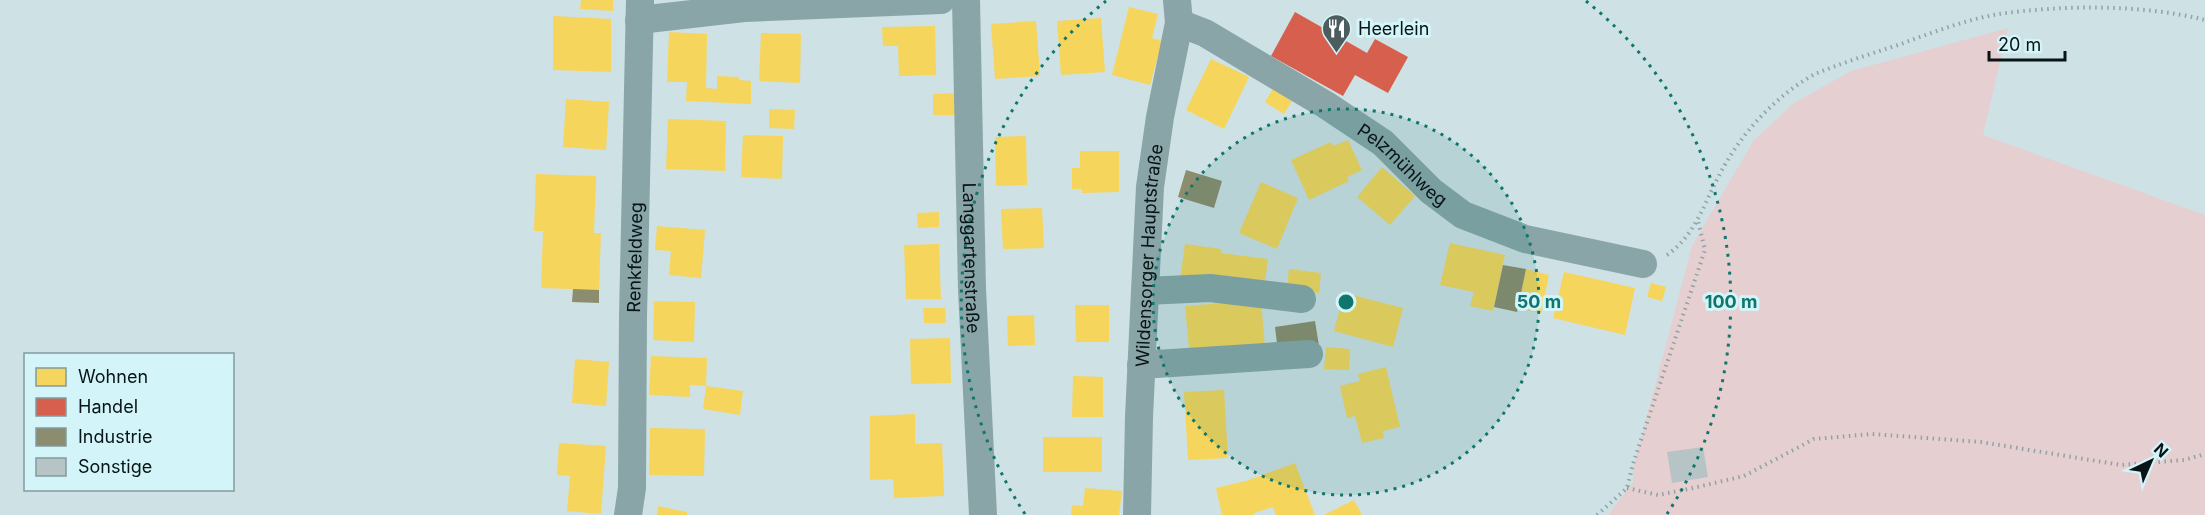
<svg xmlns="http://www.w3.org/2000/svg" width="2205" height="515" viewBox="0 0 2205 515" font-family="Inter,sans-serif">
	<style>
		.green { fill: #e6cfd1 }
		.homes { fill: #f6d55c }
		.shops { fill: #d6604d }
		.industry { fill: #8c8c6e }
		.building { fill: #b6c4c6 }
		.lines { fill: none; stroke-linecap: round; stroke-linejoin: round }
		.path { stroke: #8ea3a5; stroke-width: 4; stroke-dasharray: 1.5 4.5; stroke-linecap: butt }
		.minor { stroke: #89a5a8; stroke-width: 28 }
		.ring { fill: none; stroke: #0f766e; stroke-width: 3; stroke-dasharray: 3 6 }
		.labels { text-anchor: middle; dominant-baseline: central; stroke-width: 6; stroke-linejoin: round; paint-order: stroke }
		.poi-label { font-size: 18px; fill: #081416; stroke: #d3f5f9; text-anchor: start }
		.street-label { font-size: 18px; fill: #081416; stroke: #d3f5f9 }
		.centre { fill: #0f766e; stroke: #d3f5f9; stroke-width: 3 }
		.ring-label { font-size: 18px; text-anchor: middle; font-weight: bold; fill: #0f766e; stroke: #d3f5f9; stroke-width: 6; stroke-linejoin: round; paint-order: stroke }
	</style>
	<rect width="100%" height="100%" fill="#cee1e4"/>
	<!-- green -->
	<path class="green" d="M2008 28 1983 135 2205 215V515H1608L1633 482V469L1692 246 1754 140 1794 103 1851 71Z"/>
	<!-- homes -->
	<path class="homes" d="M581 0H613V11L580 9Z
		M1129 7 1158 14 1152 38 1162 41 1150 85 1112 75Z
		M553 16 611 19V72L553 70Z
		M1101 18 1105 72 1061 75 1057 21Z
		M1036 21 1040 76 995 79 991 24Z
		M935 26 936 75 899 76 898 46H883L882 27Z
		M669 32 707 34 706 88 717 89V76L739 77V80L751 81V104L686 101 687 82H667Z
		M761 33 801 34 800 83 759 81Z
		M1211 59 1249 77 1224 129 1186 110Z
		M1274 87 1293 99 1284 114 1265 102Z
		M955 93 956 115H933V94Z
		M566 99 609 102 606 150 563 147Z
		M769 109 795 110 794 129 769 128Z
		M668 119 726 121 725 171 666 169Z
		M743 135 783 136 782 179 741 177Z
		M1026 136 1027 185 996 186 995 137Z
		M1348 140 1362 170 1347 177 1349 181 1309 200 1291 160 1331 142 1333 146Z
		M1080 151H1119V192L1082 193V189H1072V168H1080Z
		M1382 167 1415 196 1390 225 1357 197Z
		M536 174 596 176 594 233H601L599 290 541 288 543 231H534Z
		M1261 182 1298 198 1277 249 1239 233Z
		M1042 208 1044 248 1003 249 1001 209Z
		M939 212V227L918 228 917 213Z
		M657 226 705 230 701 278 669 275 671 251 655 250Z
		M1450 243 1505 255 1493 311 1470 306 1474 292 1440 285Z
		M939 244 941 299H906L904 245Z
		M1185 244 1221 249V253L1268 259 1264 289 1180 279Z
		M1289 269 1321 273 1319 293 1287 289Z
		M1526 269 1549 275 1541 313 1517 308Z
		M1564 272 1635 288 1625 335 1553 318Z
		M1651 283 1666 287 1662 301 1647 297Z
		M1344 293 1403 308 1393 347 1334 331Z
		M1261 300 1265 348 1190 359 1185 306Z
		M654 301 695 302 694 342 653 340Z
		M1075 305H1109V342H1076Z
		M923 308H945L946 323H924Z
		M1034 315 1035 345 1008 346 1007 316Z
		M950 338 951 383 911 384 910 339Z
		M1326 347 1350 349 1349 370 1324 369Z
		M651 356 707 358 706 386 690 385V397L649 395Z
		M575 359 609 362 606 406 572 403Z
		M1386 367 1400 427 1383 431 1384 438 1362 443 1355 416 1347 418 1340 386 1360 381 1358 374Z
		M1073 376 1103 377V417H1072Z
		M706 386 743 391 740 415 703 409Z
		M1224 390 1228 458 1188 460 1184 392Z
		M915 414V444L942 443 944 496 894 498 893 479 870 480V416Z
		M650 428 705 429 704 476 649 475Z
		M1043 437H1102V472H1043Z
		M559 443 606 446 601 514 567 511 570 476 557 475Z
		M1295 463 1315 515H1276L1273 507 1254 513V515H1222L1216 488 1246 481Z
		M1085 488 1122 491 1119 515H1071L1072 505 1083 506Z
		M1354 500 1362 515H1324Z
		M658 506 687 512V515H657Z"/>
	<!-- shops -->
	<path class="shops" d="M1295 12 1367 53 1375 39 1408 57 1388 93 1355 75 1343 96 1271 56Z"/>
	<!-- industry -->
	<path class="industry" d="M1186 170 1222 181 1214 208 1178 197Z
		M1503 265 1526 269 1517 312 1494 307Z
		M573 289 599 290V303L572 302Z
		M1315 321 1319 346 1278 352 1275 327Z"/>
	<!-- building -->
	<path class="building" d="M1703 447 1708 477 1672 483 1667 452Z"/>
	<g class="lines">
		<!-- path -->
		<path class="path" d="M1667 255C1697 234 1705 200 1722 170 1743 131 1777 95 1815 74 1842 63 1870 54 1898 45 1931 33 1964 20 1999 14 2062 5 2143 4 2205 20
			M1627 488 1658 495 1693 488 1744 476 1814 439 1872 434 1981 442 2121 465 2184 460 2205 454
			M1597 515 1627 488 1633 464 1705 250 1698 221"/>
		<!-- minor -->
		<g class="minor">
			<path id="s1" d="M966 0 972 289 983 515"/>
			<path d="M639 20 744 8 941 0"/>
			<path id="s2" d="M1179 23 1205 33 1326 105 1383 143 1431 191 1463 215 1525 239 1643 264"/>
			<path d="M1145 291 1210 288 1302 299"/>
			<path d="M1141 365 1309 354"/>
			<path id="s3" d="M628 515 632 488 633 317 640 0"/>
			<path id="s4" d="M1137 515 1139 417 1150 187 1160 117 1179 23 1177 0"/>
		</g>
	</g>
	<!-- distance rings -->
	<circle cx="1346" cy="302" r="193" fill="#0f766e" fill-opacity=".12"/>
	<g class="ring">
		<circle cx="1346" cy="302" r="193"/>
		<path d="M1025 514A385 385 0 0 1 1106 1M1586 1A385 385 0 0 1 1667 514"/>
	</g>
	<!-- icons -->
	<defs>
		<symbol id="restaurant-pin" viewBox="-11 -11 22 30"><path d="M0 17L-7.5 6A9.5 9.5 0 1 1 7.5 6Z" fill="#4d5c5e" stroke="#d3f5f9"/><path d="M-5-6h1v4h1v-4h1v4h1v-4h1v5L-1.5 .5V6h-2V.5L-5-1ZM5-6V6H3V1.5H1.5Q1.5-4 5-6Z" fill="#fff"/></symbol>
	</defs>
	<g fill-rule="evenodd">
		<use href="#restaurant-pin" x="1320" y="12" width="33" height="45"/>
	</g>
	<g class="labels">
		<!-- poi labels -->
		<g class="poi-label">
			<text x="1358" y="28">Heerlein</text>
		</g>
		<!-- street labels -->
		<g class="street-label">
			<text stroke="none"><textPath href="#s2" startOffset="266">Pelzmühlweg</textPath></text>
			<text stroke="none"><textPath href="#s4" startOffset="260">Wildensorger Hauptstraße</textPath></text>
			<text stroke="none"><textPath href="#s3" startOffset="258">Renkfeldweg</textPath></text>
			<text stroke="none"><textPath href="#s1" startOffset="258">Langgartenstraße</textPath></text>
		</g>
	</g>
	<circle cx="1346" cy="302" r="9" class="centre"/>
	<g class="ring-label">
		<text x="1539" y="308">50 m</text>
		<text x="1731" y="308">100 m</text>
	</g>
	<!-- legend -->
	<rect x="24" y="353" width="210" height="138" fill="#d3f5f9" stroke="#829b9e" stroke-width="1.5"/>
	<rect x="36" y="368" width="30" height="18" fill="#f6d55c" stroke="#829b9e" stroke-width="1.5"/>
	<text x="78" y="383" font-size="18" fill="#081416">Wohnen</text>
	<rect x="36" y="398" width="30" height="18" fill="#d6604d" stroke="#829b9e" stroke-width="1.5"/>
	<text x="78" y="413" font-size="18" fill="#081416">Handel</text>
	<rect x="36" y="428" width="30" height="18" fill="#8c8c6e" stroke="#829b9e" stroke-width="1.5"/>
	<text x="78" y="443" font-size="18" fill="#081416">Industrie</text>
	<rect x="36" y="458" width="30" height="18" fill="#b6c4c6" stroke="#829b9e" stroke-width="1.5"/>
	<text x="78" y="473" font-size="18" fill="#081416">Sonstige</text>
	<!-- north arrow -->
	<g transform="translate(2151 461) rotate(44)" stroke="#d3f5f9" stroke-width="4.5" paint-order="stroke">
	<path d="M0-4.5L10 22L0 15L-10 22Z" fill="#081416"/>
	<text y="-9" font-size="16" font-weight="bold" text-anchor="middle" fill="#081416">N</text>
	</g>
	<!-- scale -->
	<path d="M1989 51v9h76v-9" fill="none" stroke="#081416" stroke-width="3"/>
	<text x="1998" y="51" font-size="18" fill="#081416" stroke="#d3f5f9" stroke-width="4.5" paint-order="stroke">20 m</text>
</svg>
